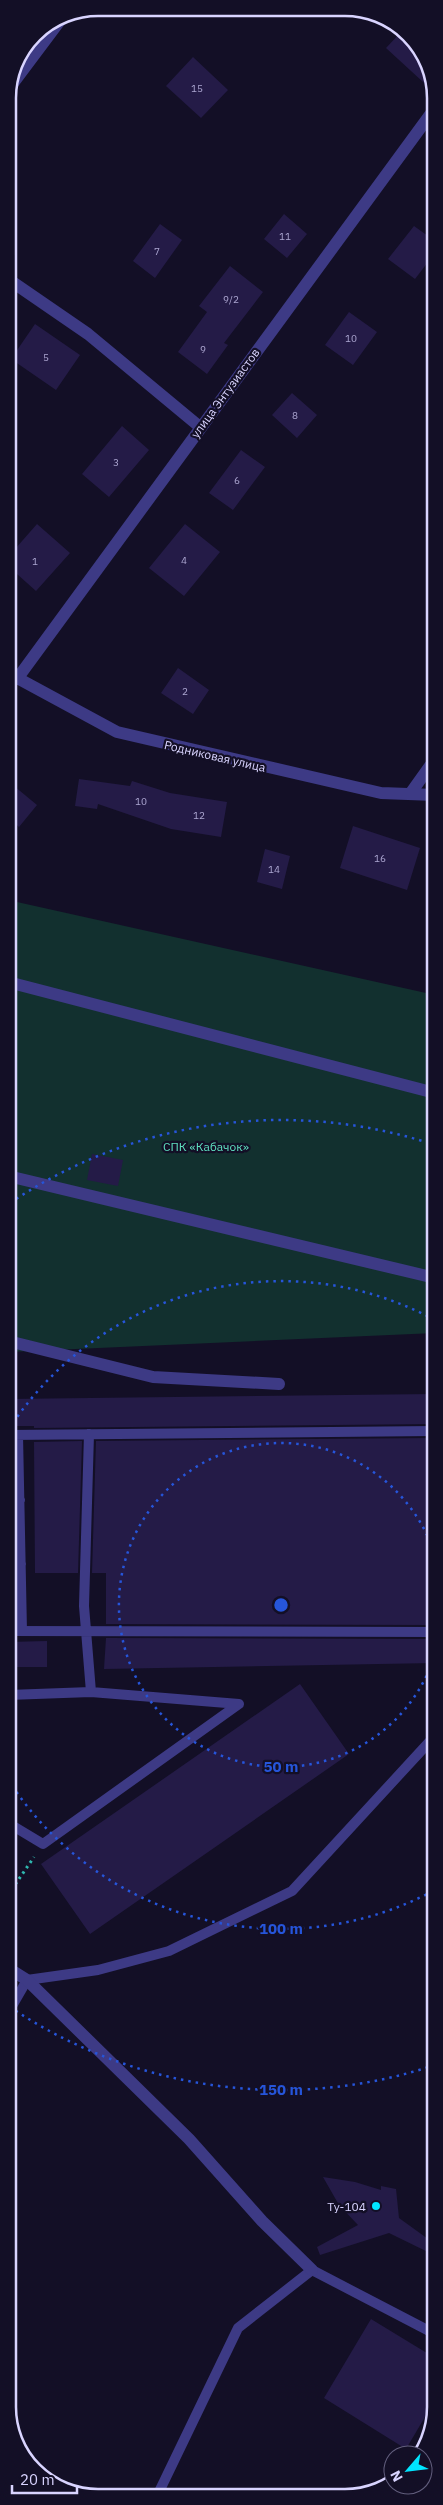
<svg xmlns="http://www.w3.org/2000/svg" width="443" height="2505" viewBox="0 0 443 2505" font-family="'IBM Plex Sans',sans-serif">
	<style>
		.green { fill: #12302f }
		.building { fill: #241b47 }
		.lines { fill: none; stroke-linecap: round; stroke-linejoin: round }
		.path { stroke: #2fb8b0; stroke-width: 3; stroke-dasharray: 2.5 4; stroke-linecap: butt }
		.service { stroke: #3d3a85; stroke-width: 10 }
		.minor { stroke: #3d3a85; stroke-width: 12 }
		.ring { fill: none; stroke: #2655da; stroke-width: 2.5; stroke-dasharray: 2.5 5 }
		.poi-dot { fill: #00e5ff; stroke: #130f26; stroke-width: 2 }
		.labels { text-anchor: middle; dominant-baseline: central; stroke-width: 4.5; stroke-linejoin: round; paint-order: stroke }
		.number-label { font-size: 10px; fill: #aca6d1 }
		.street-label { font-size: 12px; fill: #d9d4ff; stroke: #130f26 }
		.park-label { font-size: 12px; fill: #5fe0c0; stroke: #130f26 }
		.poi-label { font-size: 12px; fill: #d9d4ff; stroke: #130f26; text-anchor: end }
		.rim { fill: none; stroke: #d9d4ff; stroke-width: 2.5 }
		.centre { fill: #2655da; stroke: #130f26; stroke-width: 2.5 }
		.ring-label { font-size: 15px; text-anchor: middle; font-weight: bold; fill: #2655da; stroke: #130f26; stroke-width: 4.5; stroke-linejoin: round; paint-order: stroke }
	</style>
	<rect width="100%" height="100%" fill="#130f26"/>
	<!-- green -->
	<path class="green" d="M8 900 435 995V1333L8 1352Z"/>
	<!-- building -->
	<path class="building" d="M402 31 413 38 435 87V93L386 48Z
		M193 57 228 90 201 118 166 86Z
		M284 214 307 234 287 258 264 239Z
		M160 224 182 240 155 278 133 261Z
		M414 226 435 241V253L415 279 388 259Z
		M230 266 263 292 224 343 228 345 207 374 178 352 207 312 199 306Z
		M349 312 377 332 353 365 325 345Z
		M35 324 80 355 56 390 11 359Z
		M292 393 317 415 297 438 272 415Z
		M122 426 149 450 109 497 82 474Z
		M241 450 265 467 233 510 209 493Z
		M37 524 70 553 36 591 8 566V557Z
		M185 524 220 552 184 596 149 568Z
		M178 668 209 690 193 714 161 693Z
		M79 779 130 786 132 781 170 793 227 802 221 837 171 829 98 804 97 809 75 806Z
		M8 781 37 805 19 827 8 817Z
		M353 826 420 848 407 890 340 868Z
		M265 849 290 856 282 889 257 882Z
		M92 1154 123 1160 118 1186 87 1180Z
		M435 1394V1424L34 1428V1426H8V1399Z
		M435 1438V1625L106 1624V1573H92L96 1441Z
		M82 1441 78 1573H35L34 1442Z
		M106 1638 435 1639V1663L104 1669Z
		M47 1641V1667H8V1642Z
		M300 1684 349 1754 90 1934 41 1864Z
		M323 2177 355 2182 381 2190V2186L396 2189 399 2218 435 2244 434 2255 389 2233 320 2255 317 2247 358 2225 339 2205Z
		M371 2319 435 2358V2400L406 2449 324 2398Z"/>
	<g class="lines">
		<!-- path -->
		<path class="path" d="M8 1895 34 1857"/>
		<!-- service -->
		<path class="service" d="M89 1434 84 1606 91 1692
			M8 1435 435 1431
			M18 1435 22 1631
			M8 1501 20 1500
			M8 1564H21
			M8 1631 435 1632
			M8 1695 91 1692 239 1704 43 1844 8 1823
			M8 2013 27 1980 98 1970 169 1951 292 1891 432 1739 435 1738
			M157 2496 238 2328 312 2270 435 2334"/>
		<!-- minor -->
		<path class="minor" d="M11 86 65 14
			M8 279 88 334 200 427
			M8 673 117 732 381 793 435 795
			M17 679 435 108
			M410 794 435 759
			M8 982 435 1093
			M8 1176 435 1278
			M8 1341 153 1377 279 1384
			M8 1968 27 1980 189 2139 262 2221 312 2270"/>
	</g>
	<!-- distance rings -->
	<g class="ring">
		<path d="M435 1655A162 162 0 1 1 435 1555"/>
		<path d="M433 1891A324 324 0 0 1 9 1781M9 1429A324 324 0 0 1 433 1319"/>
		<path d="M435 2065A485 485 0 0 1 10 2007M10 1203A485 485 0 0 1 435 1145"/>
	</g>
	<!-- markers -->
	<circle class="poi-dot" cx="376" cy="2206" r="5"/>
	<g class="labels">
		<!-- number labels -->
		<g class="number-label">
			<text x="197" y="88">15</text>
			<text x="285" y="236">11</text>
			<text x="157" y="251">7</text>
			<text x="231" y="299">9/2</text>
			<text x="351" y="338">10</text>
			<text x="203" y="349">9</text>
			<text x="46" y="357">5</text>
			<text x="295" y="415">8</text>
			<text x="116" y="462">3</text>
			<text x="237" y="480">6</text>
			<text x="184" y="560">4</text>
			<text x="35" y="561">1</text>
			<text x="185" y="691">2</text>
			<text x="141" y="801">10</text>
			<text x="199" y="815">12</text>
			<text x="380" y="858">16</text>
			<text x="274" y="869">14</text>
		</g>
		<!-- street labels -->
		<g class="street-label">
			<text transform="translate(225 393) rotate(-54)">улица Энтузиастов</text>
			<text transform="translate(215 756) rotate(13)">Родниковая улица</text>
		</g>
		<!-- park labels -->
		<g class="park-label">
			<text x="206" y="1146">СПК «Кабачок»</text>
		</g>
		<!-- poi labels -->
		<g class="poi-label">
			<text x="366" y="2206">Ту-104</text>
		</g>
	</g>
	<!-- crop -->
	<path d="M0 0H443V2505H0ZM98 16H345A82 82 0 0 1 427 98V2407A82 82 0 0 1 345 2489H98A82 82 0 0 1 16 2407V98A82 82 0 0 1 98 16Z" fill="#130f26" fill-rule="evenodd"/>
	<path class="rim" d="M98 16H345A82 82 0 0 1 427 98V2407A82 82 0 0 1 345 2489H98A82 82 0 0 1 16 2407V98A82 82 0 0 1 98 16Z"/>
	<circle cx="281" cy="1605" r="8" class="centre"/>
	<g class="ring-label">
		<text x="281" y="1772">50 m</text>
		<text x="281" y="1934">100 m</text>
		<text x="281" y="2095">150 m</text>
	</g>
	<!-- north arrow -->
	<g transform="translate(408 2470) rotate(242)"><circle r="24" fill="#130f26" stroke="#625e7d"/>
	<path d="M0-4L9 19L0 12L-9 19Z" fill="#00e5ff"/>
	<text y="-8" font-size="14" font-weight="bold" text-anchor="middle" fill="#d9d4ff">N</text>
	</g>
	<!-- scale -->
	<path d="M12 2485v8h65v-8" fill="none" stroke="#d9d4ff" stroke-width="2.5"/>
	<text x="20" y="2485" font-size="15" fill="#d9d4ff" stroke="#130f26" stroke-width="4" paint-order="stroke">20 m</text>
</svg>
